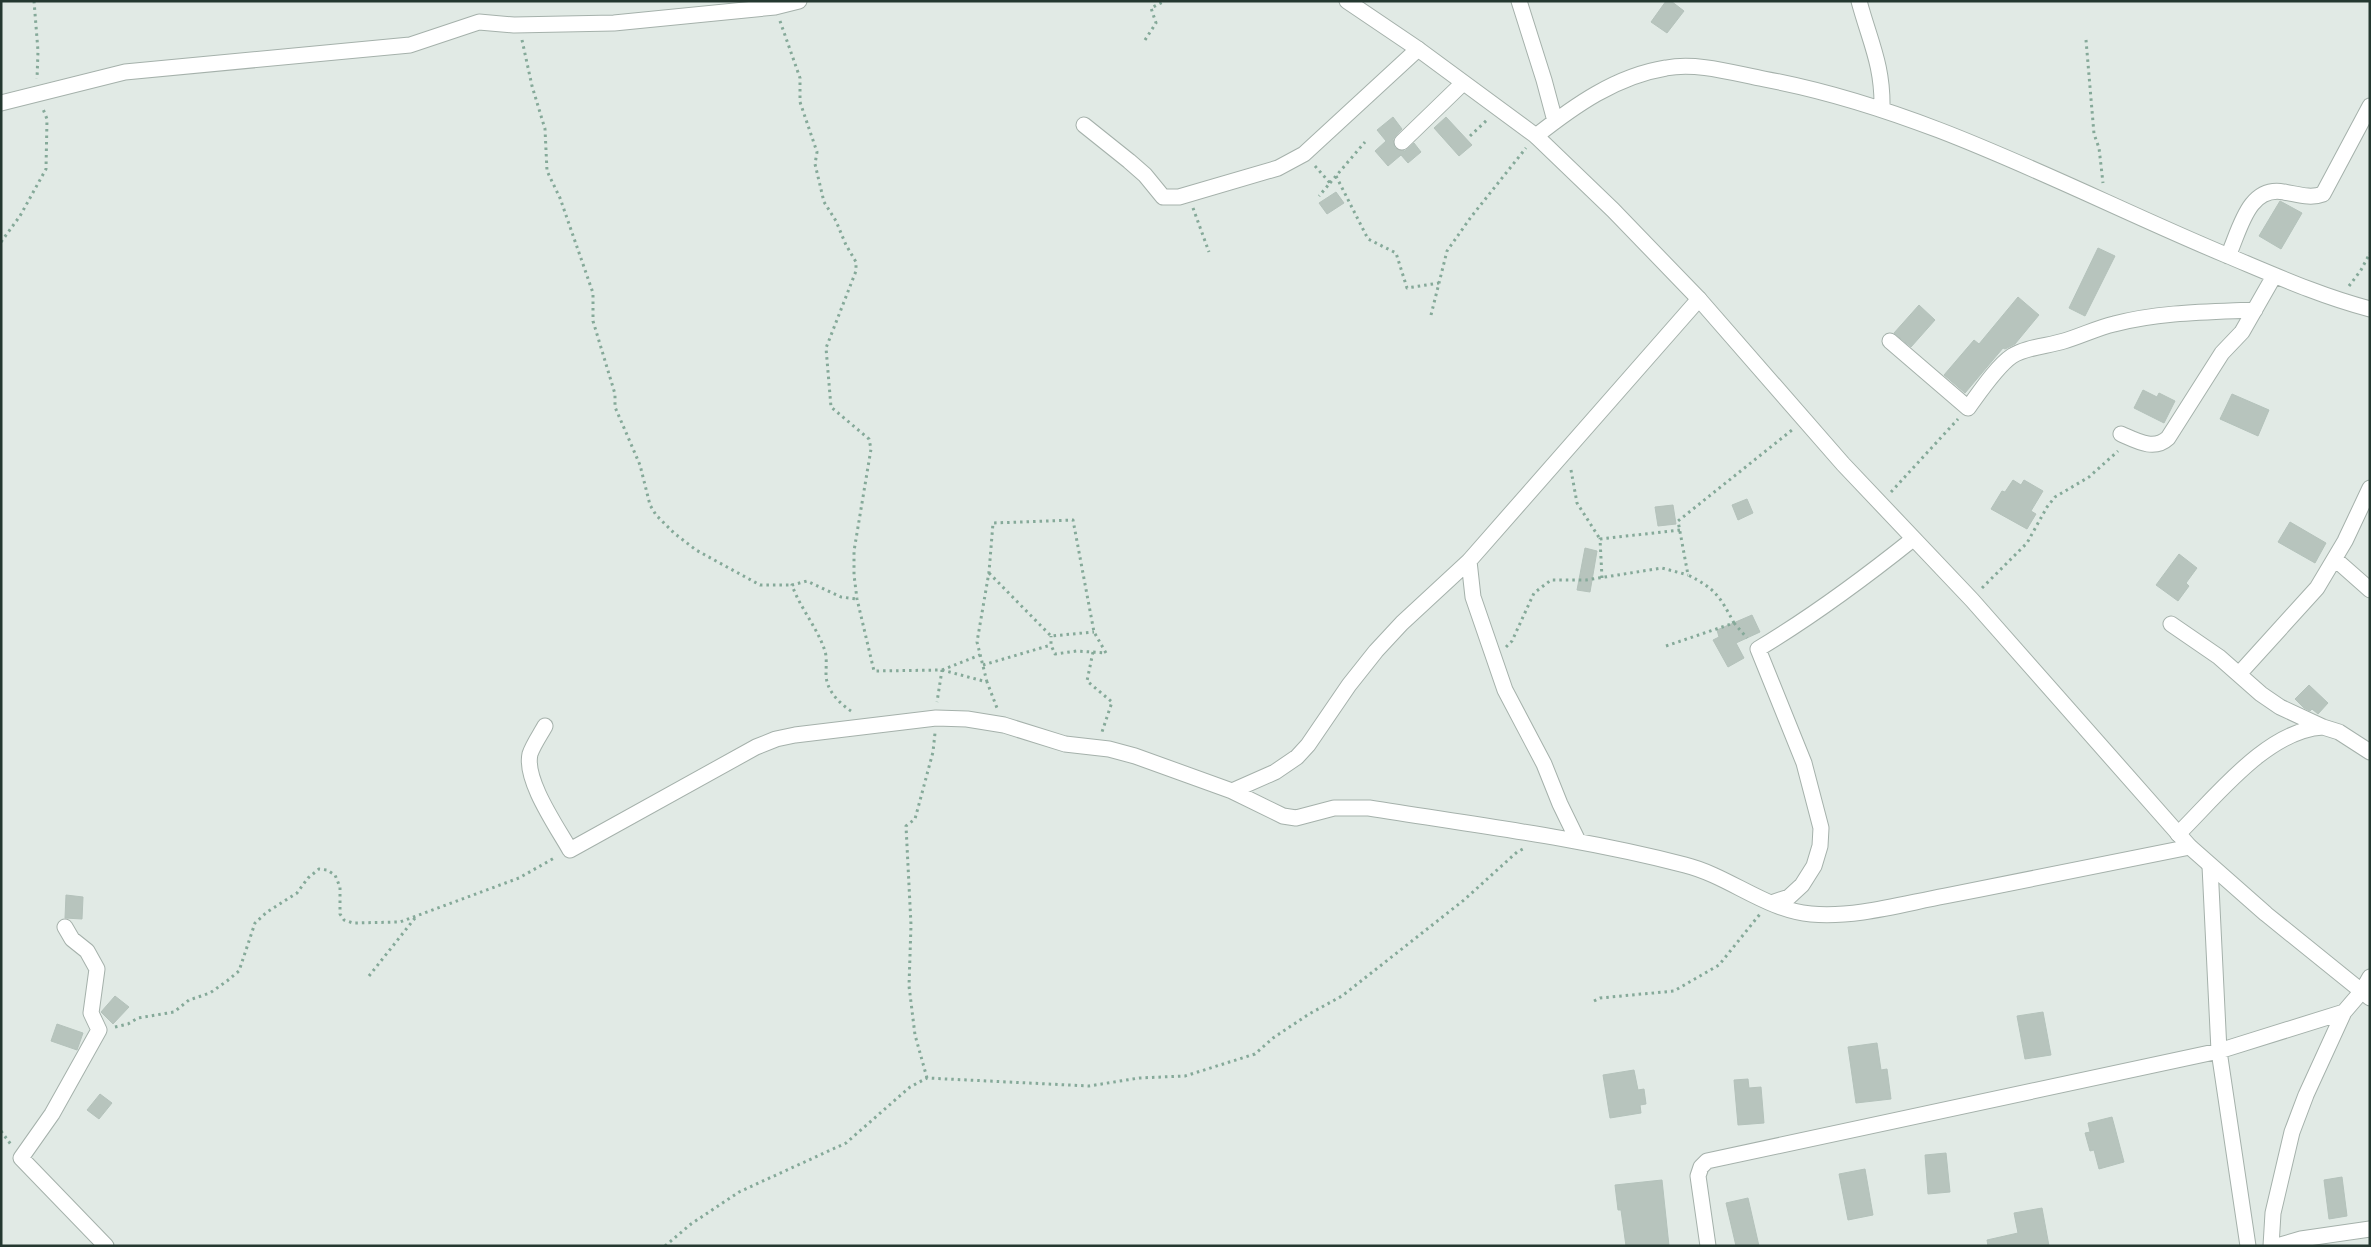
<svg xmlns="http://www.w3.org/2000/svg" width="2371" height="1247" viewBox="0 0 2371 1247" font-family="Rubik,sans-serif">
	<style>
		.building { fill: #b7c4bd; stroke: #b4c2bb }
		.lines { fill: none; stroke-linecap: round; stroke-linejoin: round }
		.minor-casing { stroke: #a5b1ab; stroke-width: 17 }
		.tertiary-casing { stroke: #a5b1ab; stroke-width: 17 }
		.path { stroke: #85a999; stroke-width: 3; stroke-dasharray: 2.5 4; stroke-linecap: butt }
		.minor { stroke: #fff; stroke-width: 15 }
		.tertiary { stroke: #fff; stroke-width: 15 }
	</style>
	<rect width="100%" height="100%" fill="#e1eae5"/>
	<!-- building -->
	<path class="building" d="M1666 1H1671L1684 11 1667 33 1651 22Z
		M1393 117 1402 129 1393 139 1395 148 1405 151 1414 143 1421 152 1408 163 1401 155 1388 166 1375 151 1386 141 1377 130Z
		M1446 117 1472 145 1459 156 1434 128Z
		M1336 192 1344 203 1327 214 1319 203Z
		M2280 201 2302 213 2281 249 2259 236Z
		M2098 248 2115 256 2085 316 2069 308Z
		M2018 297 2039 315 2015 344 2005 349 2003 348 1965 393 1944 375 1974 340 1979 344Z
		M1919 305 1935 320 1911 347 1894 333Z
		M2143 390 2157 397 2159 393 2175 401 2164 423 2134 408Z
		M2232 394 2269 410 2258 436 2220 419Z
		M2013 480 2021 485 2024 480 2043 491 2031 511 2036 514 2027 529 1991 509 2002 491 2005 492Z
		M1747 499 1753 513 1738 520 1732 505Z
		M1673 505 1676 524 1658 526 1655 507Z
		M2290 522 2326 543 2315 563 2278 542Z
		M1585 548 1597 551 1590 592 1577 590Z
		M2179 554 2197 568 2186 583 2189 586 2178 601 2156 585Z
		M1752 615 1760 632 1736 643 1744 658 1728 667 1713 640 1719 637 1717 630Z
		M2309 685 2328 703 2318 714 2312 709 2310 711 2304 708 2295 699Z
		M66 895 83 897 82 919 65 918Z
		M115 996 129 1007 113 1024 101 1012Z
		M2043 1012 2051 1055 2025 1059 2017 1016Z
		M57 1024 83 1033 77 1050 51 1041Z
		M1877 1043 1881 1070 1887 1069 1891 1099 1856 1103 1848 1047Z
		M1634 1070 1638 1090 1644 1089 1646 1104 1640 1105 1641 1113 1610 1118 1603 1075Z
		M1748 1079 1749 1088 1761 1087 1764 1123 1738 1125 1734 1080Z
		M100 1094 112 1103 99 1119 87 1110Z
		M2112 1117 2124 1162 2099 1169 2094 1150 2090 1151 2085 1133 2090 1132 2088 1123Z
		M1946 1153 1950 1192 1928 1194 1925 1155Z
		M1865 1169 1873 1215 1848 1220 1839 1174Z
		M2342 1177 2347 1216 2329 1219 2324 1180Z
		M1662 1180 1669 1246H1626L1621 1210H1618L1615 1185Z
		M1748 1198 1759 1246H1736L1726 1203Z
		M2042 1208 2049 1246H1988L1987 1240 2018 1233 2014 1213Z"/>
	<g class="lines">
		<defs>
			<path id="minor" d="M1519 1 1544 80 1555 121
				M1859 1C1870 42 1883 65 1882 109
				M1 103 125 72 410 45 479 22 514 25 614 23 775 7 799 1
				M1084 125 1129 161 1145 175 1163 197H1179L1278 168 1304 154 1418 49
				M1536 136C1574 106 1616 76 1666 68 1697 62 1733 73 1764 79 1927 109 2075 192 2226 255 2274 275 2320 296 2370 309
				M1402 142 1463 83
				M2228 256C2240 230 2248 185 2284 192 2297 194 2310 199 2323 194L2370 106
				M1890 341 1968 408C1979 393 1997 366 2012 356 2026 347 2048 346 2064 341 2081 336 2097 328 2114 324 2160 312 2208 312 2255 310
				M2121 434C2137 441 2154 451 2168 438L2222 353 2242 332 2274 276
				M2335 559 2370 590
				M1469 561 1473 597 1505 690 1544 764 1560 804 1578 841
				M2171 624 2219 657 2261 694 2280 707 2323 727 2339 732 2370 752
				M2239 674 2317 588 2345 541 2370 488
				M545 726C540 735 533 745 530 754 524 780 557 827 570 850L756 747 776 739 795 735 936 718 967 719 1004 725 1065 744 1109 749 1135 756 1232 791 1283 816 1296 818 1334 808H1369C1475 825 1581 838 1685 865 1729 876 1766 910 1811 914 1855 918 1902 904 1945 896 2027 880 2109 863 2190 847
				M1232 791 1275 772 1297 757 1308 745 1349 685 1376 651 1402 623 1469 561 1699 299
				M2178 834C2216 797 2267 730 2323 727
				M2210 866 2219 1051 2248 1246
				M1771 903 1789 897 1802 885 1814 866 1820 846 1821 828 1804 763 1758 649C1813 616 1863 579 1913 539
				M65 927 72 939 87 951 97 969 91 1013 99 1030 52 1114 21 1158 106 1246
				M1708 1246 1698 1176 1701 1167 1707 1161 2219 1051 2344 1012
				M2271 1246 2273 1213 2292 1132 2306 1095 2344 1012 2362 991
				M2277 1246 2301 1239 2370 1229"/>
			<path id="tertiary" d="M1347 1 1418 49 1536 136 1613 210 1699 299 1843 464 1972 600 2190 847 2266 914 2370 998
				M2362 991 2370 977"/>
		</defs>
		<!-- minor casing -->
		<use href="#minor" class="minor-casing"/>
		<!-- tertiary casing -->
		<use href="#tertiary" class="tertiary-casing"/>
		<!-- path -->
		<path class="path" d="M34 1 38 51 37 79
			M780 21 800 78V102L817 152 815 164 824 202 836 221 846 245 856 262V271L826 348 831 407 869 439 871 449 854 551V575L857 599 874 671 942 670 937 702
			M522 40 532 86 545 129 547 171 560 198 593 293V321L615 394V407L640 465 650 505 656 515 674 533 696 550 760 585H792
			M1145 40 1156 23 1151 8 1165 1
			M2086 40 2094 134 2099 148 2103 183
			M1470 136 1487 120
			M1315 166 1330 183 1319 196
			M1336 176 1368 239 1396 253 1407 288 1439 283
			M1330 183 1365 142
			M1193 208 1209 252
			M1 242 20 216 46 169 47 119 43 109
			M2349 286 2361 270 2370 253
			M1431 315 1447 251 1471 217 1526 148
			M1571 470 1577 503 1600 539
			M1891 492 1958 419
			M989 573 1051 636 1094 632
			M1602 578 1600 539 1680 530
			M1982 588 2027 543 2047 507 2055 497 2089 477 2118 451
			M1734 623 1747 638
			M1666 646 1734 623C1720 597 1716 589 1688 575L1678 521 1792 430
			M1506 647 1512 641 1534 593 1551 580H1586L1662 568 1688 575
			M1093 652 1087 681 1112 702 1102 732
			M983 665 1051 645
			M942 670 987 682 997 708
			M942 670 980 655
			M987 682 977 642 989 572 993 523 1073 520 1094 632 1106 653 1077 651 1055 654 1051 645V636
			M851 711C839 703 826 690 826 674 826 667 827 658 825 651 817 627 800 608 792 585L807 581 841 597 857 599
			M369 976 415 918
			M1594 1001 1600 998 1674 991 1719 965 1760 914
			M115 1027 128 1024 138 1018 174 1012 189 1000 210 993 227 981 239 971 255 923 267 912 297 893 308 878 319 869 327 870 335 875 340 887V914L344 920 353 923 400 922 519 878 556 857
			M927 1078 915 1035 909 986 911 925 906 826 915 819 933 752 935 733
			M1 1131 12 1146
			M665 1246 691 1224 739 1192 846 1143 910 1087 927 1078 1089 1086 1139 1078 1185 1076 1255 1054 1273 1038 1309 1014 1342 996 1464 900 1517 852 1523 849"/>
		<!-- minor -->
		<use href="#minor" class="minor"/>
		<!-- tertiary -->
		<use href="#tertiary" class="tertiary"/>
	</g>
	<!-- border -->
	<rect width="2371" height="1247" fill="none" stroke="#243830" stroke-width="5"/>
</svg>
